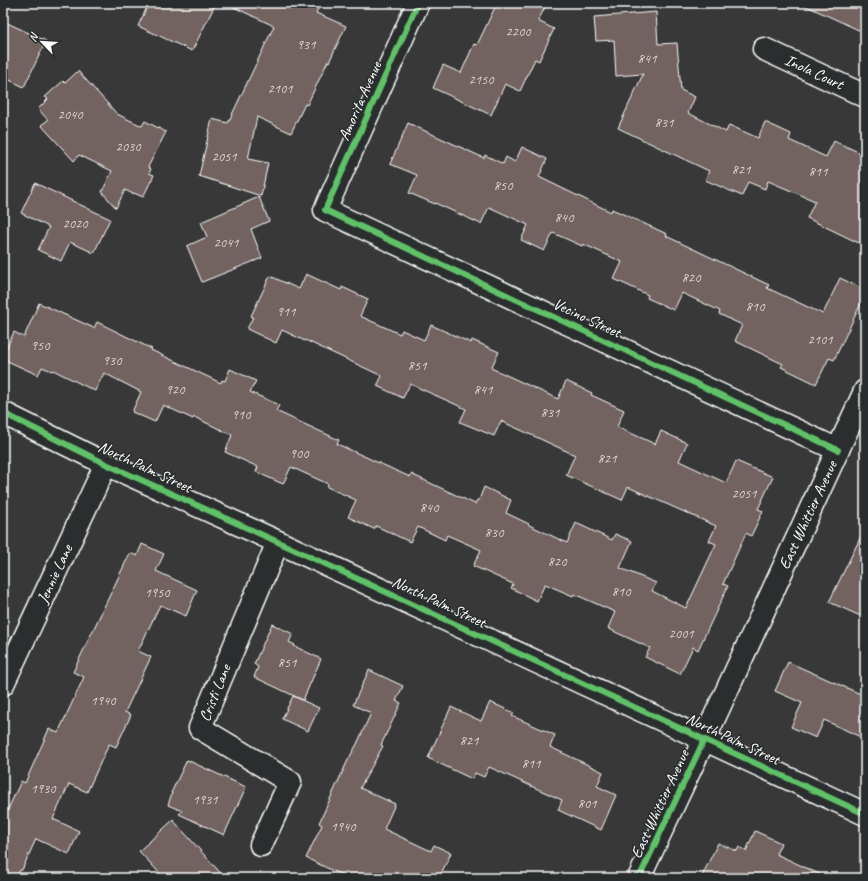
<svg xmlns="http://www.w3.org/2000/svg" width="868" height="881" viewBox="0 0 868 881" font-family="Caveat,sans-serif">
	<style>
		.building { fill: #726460; stroke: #fff }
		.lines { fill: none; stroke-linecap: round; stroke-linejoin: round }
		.minor-casing { stroke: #fff; stroke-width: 25 }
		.tertiary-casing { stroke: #fff; stroke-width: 25 }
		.minor { stroke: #2a2d2e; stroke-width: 22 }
		.tertiary { stroke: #2a2d2e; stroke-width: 22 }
		.cycleway-casing { stroke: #2a2d2e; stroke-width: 8 }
		.cycleway { stroke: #61c268; stroke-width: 6 }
		.labels { text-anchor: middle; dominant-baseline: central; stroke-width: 3; stroke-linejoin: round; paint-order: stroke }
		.number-label { font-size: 14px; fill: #dcd8d7 }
		.street-label { font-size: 16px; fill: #fff; stroke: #2a2d2e }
	</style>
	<rect width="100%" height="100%" fill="#383838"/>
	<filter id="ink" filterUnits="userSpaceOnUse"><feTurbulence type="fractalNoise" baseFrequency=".025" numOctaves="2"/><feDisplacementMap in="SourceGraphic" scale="8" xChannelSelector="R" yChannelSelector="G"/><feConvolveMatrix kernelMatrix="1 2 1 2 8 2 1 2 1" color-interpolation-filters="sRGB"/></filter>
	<g filter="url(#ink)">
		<!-- building -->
		<path class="building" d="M149 3H216L192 51 138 26Z
			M225 3H321L316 13 346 26 329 62 328 61 307 105 305 104 291 133 257 117 248 159 268 163 261 196 199 176 212 119 228 123 274 26Z
			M497 3H547L538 21 554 29 539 61 535 59 520 91 505 84 491 115 433 88 443 65 461 73 474 44 477 45Z
			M800 3H865V33Z
			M656 12 658 44 677 43 681 90 695 97 688 113 726 132 729 125 758 138 765 122 791 134 789 140 826 157 834 141 865 155V246L807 218 815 201 768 181 765 189 748 182 742 196 705 180 709 171 618 128 643 74 616 76 614 40 596 41 594 17Z
			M3 21 46 41 24 87 3 77Z
			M78 71 117 114 142 126 145 121 166 132 148 167 151 169 149 173 154 175 143 197 134 193 133 194 125 190 116 208 102 192 112 171 79 155 74 161 41 125 48 120 38 109 48 99 45 97 63 81 65 83Z
			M408 123 484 158 485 155 503 164 506 157 515 162 522 147 547 159 539 177 611 212 612 209 667 234 666 236 769 285 767 288 823 314 840 278 865 290V295L834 360 829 358 816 384 781 367 783 364 735 341 742 325 719 314 720 311 682 293 674 310 647 298 648 295 614 279 622 262 583 244 582 246 553 233 544 251 521 240 528 225 489 207 481 224 435 203V204L409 193 417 175 390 164Z
			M35 183 110 219 94 253 70 242 61 261 38 250 49 227 21 213Z
			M259 197 269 221 251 229 262 258 202 282 187 246 207 237 201 222Z
			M306 274 341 290 342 287 368 299 360 316 400 334 402 330 424 340 431 325 471 343 472 340 499 352 491 368 558 399 566 381 592 393 591 395 624 410 617 427 655 444 661 431 687 443 679 461 726 483 736 461 773 477 758 509 763 511 751 536 746 533 723 584 728 586 698 650 693 647 680 674 645 657 650 648 613 631 608 628 615 612 574 594 573 596 545 584 537 601 511 588 513 584 473 566 481 550 447 535 445 540 418 527 410 542 376 526 374 529 348 517 356 500 327 487 328 484 291 467 283 484 256 472 258 467 225 452 232 435 194 417 193 419 163 405 155 422 132 412 141 392 104 373 95 391 53 370 52 371 42 367 38 375 3 359V355L14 332 24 337 39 303 94 328 97 322 152 349 151 350 221 383 222 380 225 381 230 369 256 381 250 392 279 405 276 411 339 440 337 444 410 477 411 474 475 504 477 500H479L484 487 511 500 506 513 529 524V525L567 543 576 523 612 540 615 534 632 541 620 568 656 583 652 591 686 608 716 544 709 541 716 526 628 487 622 500 566 475 575 455 501 421 494 436 460 422 466 409 410 384 403 398 377 386 382 376 305 340V341L282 330 276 343 247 329 253 317 251 316 270 276 299 289Z
			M865 528V618L829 602Z
			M142 544 164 554 156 571 197 590 186 616 160 605 138 651 151 657 125 712 131 715 116 747 109 744 87 792 69 784 53 819 79 831 69 854 36 839 22 870H20L16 878H3V820L21 781 25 783 49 729 58 733 84 677 73 672 130 553 137 556Z
			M272 624 293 634 289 642 295 645 294 646 321 659 303 700 254 677 258 667 254 664Z
			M788 662 865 696V739L824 720 816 738 791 727 802 703 775 691Z
			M369 670 403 686 396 701 401 703 381 745 383 746 360 788 395 804 384 829 431 851 434 845 451 853 439 878H348L306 858 322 825 319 823 348 760 357 744 371 713 353 705Z
			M293 696 319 708 308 731 282 719Z
			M490 702 514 713 512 716 555 735 550 747 603 772 597 786 616 795 601 830 558 810 562 800 489 767 484 777 475 773 472 779 428 758 451 707 481 721Z
			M187 760 246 787 224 835 179 814 182 811 168 805 172 793H171Z
			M173 820 225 878H164L139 851Z
			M755 831 781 843 776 854 828 878H701L718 843 737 851 739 847 746 851Z"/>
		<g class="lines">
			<defs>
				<path id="minor" d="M418 3 325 210 838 450
					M764 49 865 96
					M3 413 106 464 278 542 865 814
					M3 684 106 464
					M261 845 290 782 200 728 278 542"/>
				<path id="tertiary" d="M639 878 704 740 865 391"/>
			</defs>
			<!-- minor casing -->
			<use href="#minor" class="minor-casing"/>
			<!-- tertiary casing -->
			<use href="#tertiary" class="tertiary-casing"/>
			<!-- minor -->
			<use href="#minor" class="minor"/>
			<!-- tertiary -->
			<use href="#tertiary" class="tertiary"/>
			<defs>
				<path id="cycleway" d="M418 3 325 210 838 450
					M3 413 106 464 278 542 865 814
					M639 878 704 740"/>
			</defs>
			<!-- cycleway casing -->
			<use href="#cycleway" class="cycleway-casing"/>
			<!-- cycleway -->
			<use href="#cycleway" class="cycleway"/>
		</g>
	</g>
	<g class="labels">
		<!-- number labels -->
		<g class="number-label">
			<text x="518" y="31">2200</text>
			<text x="306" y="44">931</text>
			<text x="647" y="58">841</text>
			<text x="481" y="79">2150</text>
			<text x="280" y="88">2101</text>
			<text x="70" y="114">2040</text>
			<text x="664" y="122">831</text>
			<text x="128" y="146">2030</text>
			<text x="224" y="156">2051</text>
			<text x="741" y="169">821</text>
			<text x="818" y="171">811</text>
			<text x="503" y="185">850</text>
			<text x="564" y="217">840</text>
			<text x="75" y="223">2020</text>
			<text x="226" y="242">2041</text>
			<text x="691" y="277">820</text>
			<text x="755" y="306">810</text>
			<text x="286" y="311">911</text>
			<text x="820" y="339">2101</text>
			<text x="40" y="345">950</text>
			<text x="112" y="360">930</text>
			<text x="417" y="365">851</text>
			<text x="175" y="389">920</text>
			<text x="483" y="389">841</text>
			<text x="550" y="412">831</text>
			<text x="241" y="414">910</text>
			<text x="299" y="453">900</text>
			<text x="607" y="458">821</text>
			<text x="744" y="493">2051</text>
			<text x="429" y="507">840</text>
			<text x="494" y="532">830</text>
			<text x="557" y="561">820</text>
			<text x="621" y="591">810</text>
			<text x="157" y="592">1950</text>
			<text x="681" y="633">2001</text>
			<text x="287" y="662">851</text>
			<text x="103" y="700">1940</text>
			<text x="469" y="740">821</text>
			<text x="531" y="763">811</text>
			<text x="43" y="788">1930</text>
			<text x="205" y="799">1931</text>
			<text x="587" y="803">801</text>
			<text x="343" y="826">1940</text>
		</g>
		<!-- street labels -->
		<g class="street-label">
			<text transform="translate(814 72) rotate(25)">Inola Court</text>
			<text transform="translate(360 101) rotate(-66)">Amorita Avenue</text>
			<text transform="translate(587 318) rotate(25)">Vecino Street</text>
			<text transform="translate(145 467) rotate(25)">North Palm Street</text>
			<text transform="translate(808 515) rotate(-65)">East Whittier Avenue</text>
			<text transform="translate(55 574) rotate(-65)">Jennie Lane</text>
			<text transform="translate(439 602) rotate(25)">North Palm Street</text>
			<text transform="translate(215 693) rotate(-68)">Cristi Lane</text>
			<text transform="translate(733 739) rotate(25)">North Palm Street</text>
			<text transform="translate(660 804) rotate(-65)">East Whittier Avenue</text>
		</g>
	</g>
	<!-- margin -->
	<rect width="868" height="881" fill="none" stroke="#2a2d2e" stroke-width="16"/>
	<rect x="8" y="8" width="852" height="865" fill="none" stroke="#fff" stroke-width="1.5" filter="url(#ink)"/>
	<!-- north arrow -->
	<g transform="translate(42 42) rotate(295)" stroke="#2a2d2e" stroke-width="3" paint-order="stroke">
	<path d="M0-3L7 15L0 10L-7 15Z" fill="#ffffff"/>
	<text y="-6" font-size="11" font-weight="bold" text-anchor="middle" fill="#ffffff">N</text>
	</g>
</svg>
